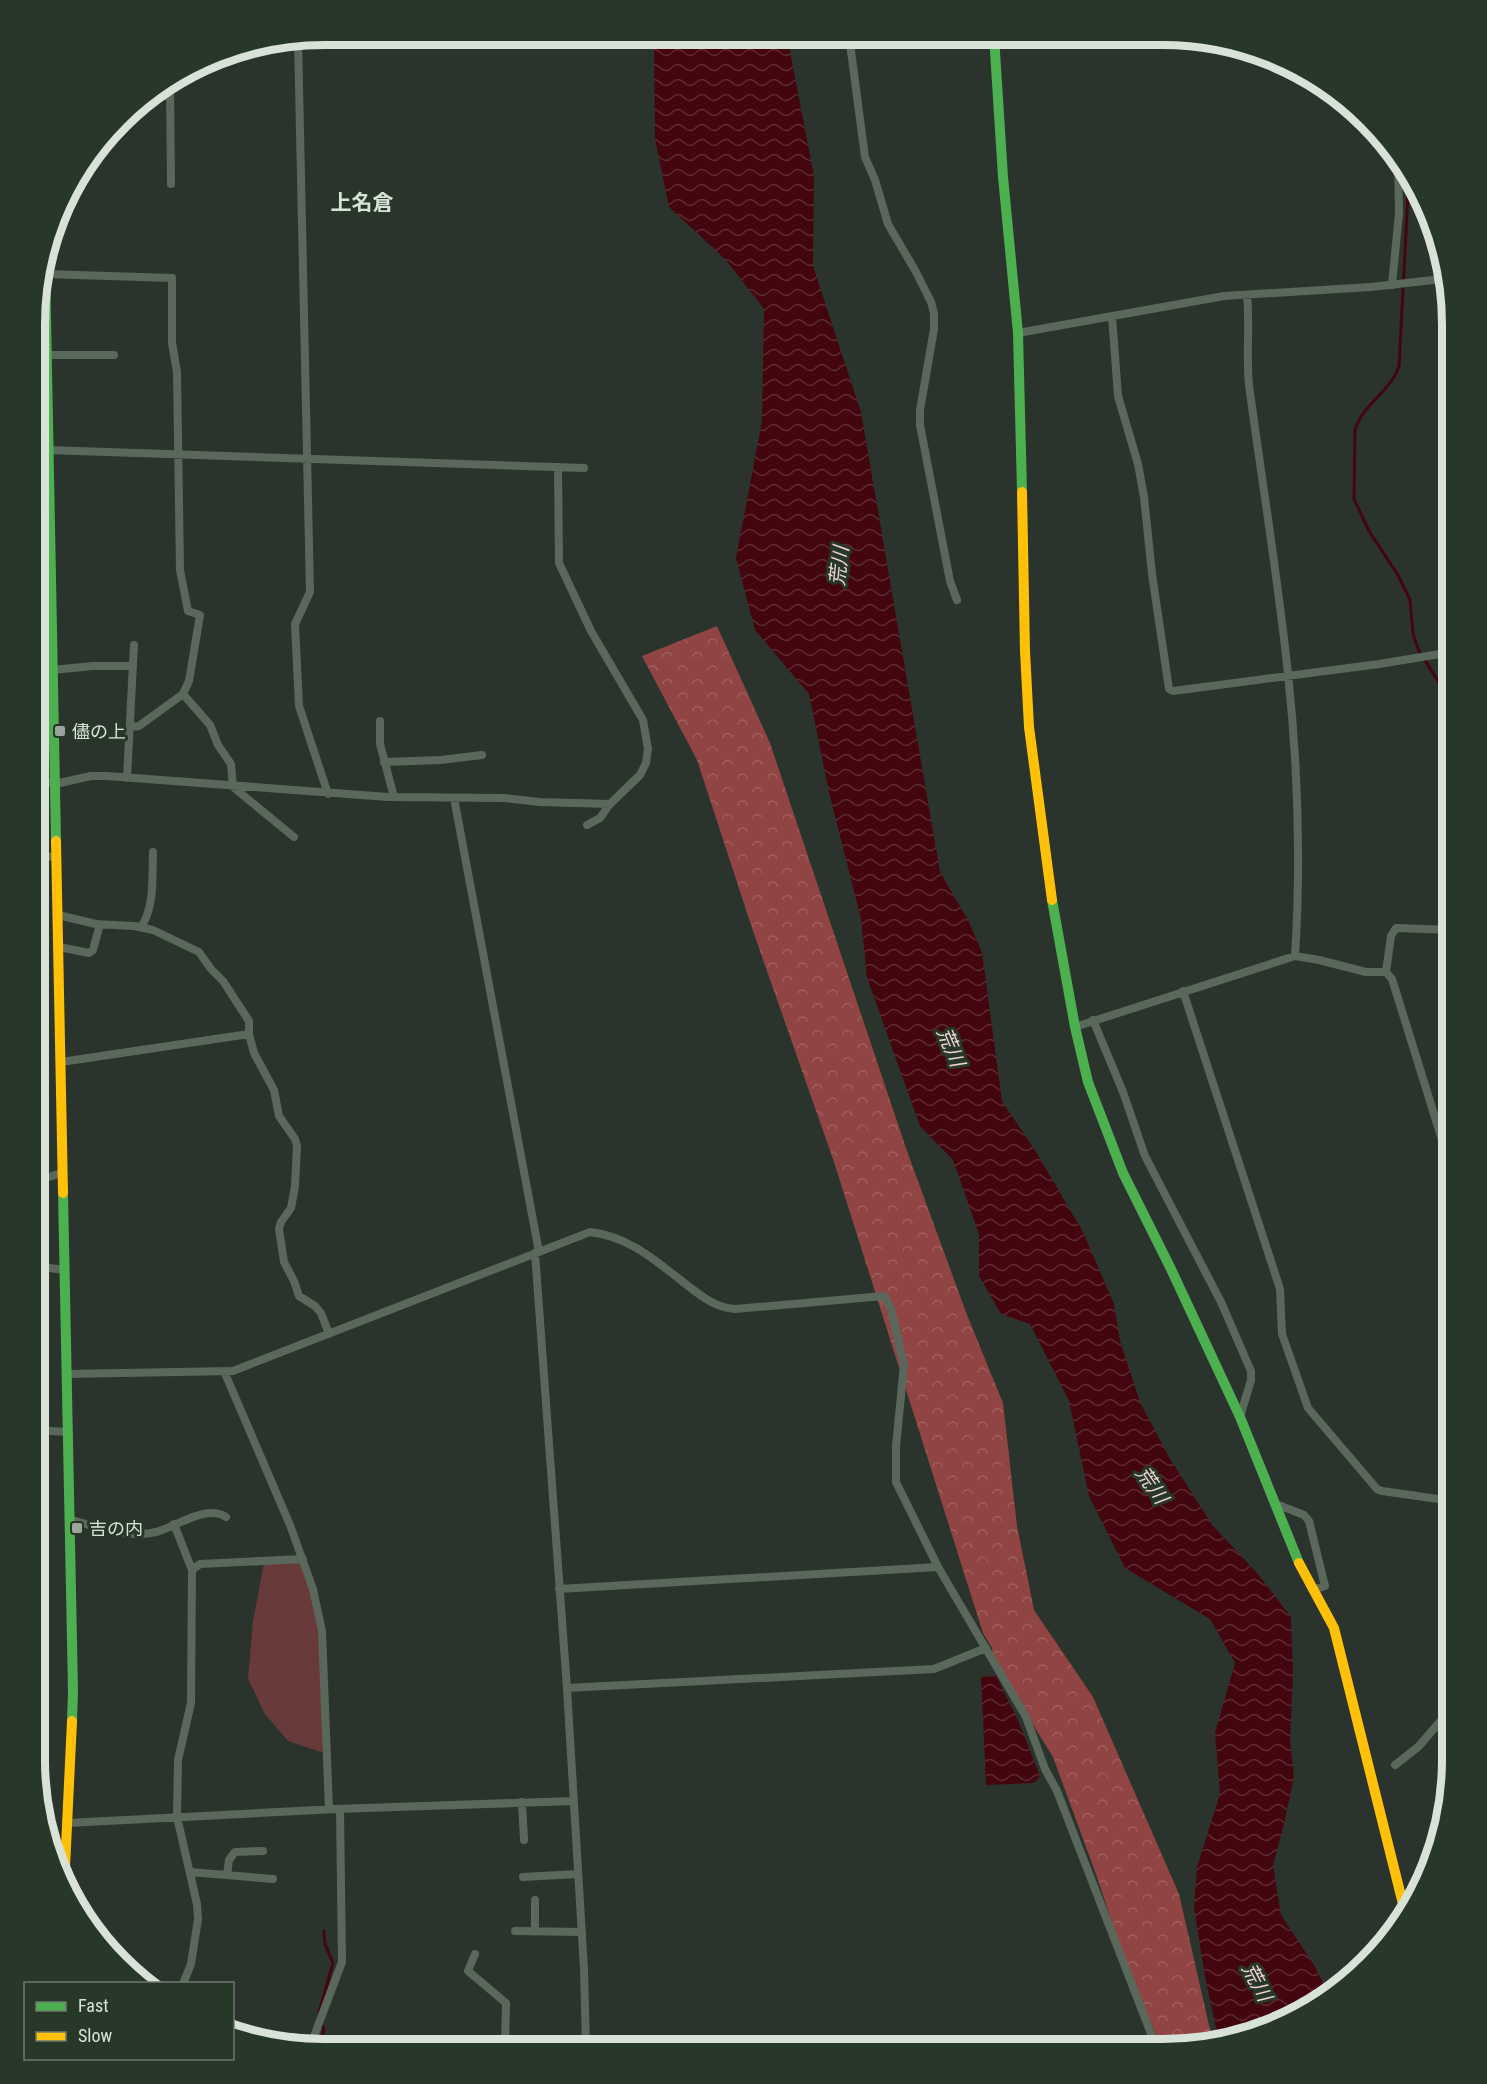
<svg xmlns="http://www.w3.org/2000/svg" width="1487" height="2084" viewBox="0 0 1487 2084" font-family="'Roboto Condensed','Noto Sans JP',sans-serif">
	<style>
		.green { fill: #683a39 }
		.forest { fill: url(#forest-crowns) }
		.water { fill: url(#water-waves) }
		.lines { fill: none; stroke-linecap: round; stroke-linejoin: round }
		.stream { stroke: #43060e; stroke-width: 3 }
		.street { stroke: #5a685b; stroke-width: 8 }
		.fast { stroke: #4caf50; stroke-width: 10 }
		.slow { stroke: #ffc107; stroke-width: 10 }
		.poi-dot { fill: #9ba59c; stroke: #273728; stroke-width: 2 }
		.labels { text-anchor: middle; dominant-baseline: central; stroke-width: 6; stroke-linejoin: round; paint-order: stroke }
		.poi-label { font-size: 18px; fill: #d8e2d8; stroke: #273728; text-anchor: start }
		.water-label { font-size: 20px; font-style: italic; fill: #edd2d1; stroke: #273728 }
		.quarter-label { font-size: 21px; font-weight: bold; fill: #d8e2d8; stroke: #273728 }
		.rim { fill: none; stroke: #d8e2d8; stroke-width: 8 }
	</style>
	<defs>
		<pattern id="forest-crowns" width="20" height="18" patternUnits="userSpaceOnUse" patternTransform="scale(1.5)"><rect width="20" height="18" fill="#914444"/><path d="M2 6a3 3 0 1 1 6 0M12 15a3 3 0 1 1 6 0" fill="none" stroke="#a05f5e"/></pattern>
		<pattern id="water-waves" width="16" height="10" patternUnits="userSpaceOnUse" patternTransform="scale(1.5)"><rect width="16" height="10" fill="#43060e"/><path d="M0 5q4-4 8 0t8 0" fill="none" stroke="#5d2a30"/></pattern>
	</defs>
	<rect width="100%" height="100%" fill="#2a342c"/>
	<!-- green -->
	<path class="green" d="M301 1561 311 1592 320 1633 323 1751 321 1752 288 1741 265 1714 248 1679 253 1621 264 1563Z"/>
	<!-- forest -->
	<path class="forest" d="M717 626 770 743 907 1151 967 1315 1003 1403 1017 1526 1034 1610 1093 1697 1179 1894 1212 2038 1162 2049 1123 1956 1097 1877 1053 1757 993 1660 992 1648 983 1633 834 1162 753 931 697 760 642 656Z"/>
	<!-- water -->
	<path class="water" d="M656 35 787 36 814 176 813 266 861 412 940 872 969 922 982 953 1002 1101 1036 1152 1083 1232 1114 1304 1120 1341 1140 1402 1170 1459 1213 1526 1257 1573 1291 1617 1293 1674 1290 1740 1294 1777 1283 1828 1273 1865 1281 1915 1314 1965 1329 1994 1291 2020 1218 2037 1205 1977 1194 1907 1197 1867 1220 1794 1215 1733 1235 1663 1210 1619 1125 1568 1089 1496 1069 1401 1030 1324 1001 1314 979 1276V1234L953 1160 920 1126 867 978 861 919 829 792 809 694 755 630 736 558 762 421 764 309 726 260 669 207 655 139 654 47Z
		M996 1676 1018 1720 1040 1776 1034 1783 986 1785 981 1677Z"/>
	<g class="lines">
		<!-- stream -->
		<path class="stream" d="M1409 175 1399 366C1391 391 1362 405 1355 430L1354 499 1369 531 1398 575 1410 600 1413 634 1419 651 1452 703
			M319 2013 333 1963 325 1944 324 1931
			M318 2047 324 2030 321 2022"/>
		<!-- street -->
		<path class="street" d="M849 36 865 157 875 180 888 224 916 272 931 302 934 313V329L920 410V425L950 581 957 600
			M298 39 310 592 295 624 299 706 328 794
			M170 85 171 184
			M152 96H170
			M45 274 172 278V343L177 372 180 570 188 611 200 615 189 681 183 694 139 726 130 727
			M1392 285 1399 213 1398 159
			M1247 295C1250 325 1246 355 1249 385 1262 482 1278 578 1288 674 1298 767 1301 863 1295 956
			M1112 316 1118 396 1138 464 1144 497 1152 574 1169 689 1173 691 1379 664 1452 652
			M1018 333 1224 296 1371 287 1442 279
			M46 355H114
			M37 447H47
			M47 450 584 468
			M558 467 559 563 591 631 643 720 648 749 646 763 640 775 610 804 600 818 587 825
			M52 670 93 666H133
			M183 694 210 725 218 745 231 764 233 787 294 837
			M36 703 53 700
			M380 721V744L394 797
			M36 742 54 740
			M384 762 441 760 482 755
			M127 778 134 645
			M36 784 55 782
			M55 784 91 776H107L388 797 503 798 540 802 610 804
			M454 798 539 1252
			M36 856 57 857
			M58 915 96 924 134 926 153 930 199 952 211 969 223 981 249 1021V1034L254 1053 274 1090 279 1116 295 1139 297 1146 295 1186 291 1208 281 1222 279 1229 284 1262 294 1281 299 1296 315 1306 321 1313 329 1334
			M141 927C155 907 152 876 153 852
			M59 947 89 953 93 950 100 924
			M1386 972 1392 979 1452 1172
			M1183 991 1280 1289 1282 1334 1308 1408 1377 1489 1382 1491 1452 1501
			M1093 1020 1123 1092 1145 1156 1221 1302 1251 1371V1380L1240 1417
			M1075 1027 1295 956 1319 960 1366 972H1386L1391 936 1396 928 1452 930
			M61 1062 249 1034
			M35 1180C45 1179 53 1175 63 1173
			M535 1253 567 1688 584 1969 586 2048
			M35 1266 64 1270
			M224 1371 290 1525 313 1589 322 1631 329 1809
			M66 1374 233 1371 590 1232C627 1236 654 1259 683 1282 700 1295 713 1307 735 1309L884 1296 891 1309 904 1365 896 1446V1482L938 1567 1026 1717 1045 1769 1057 1791 1157 2049
			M35 1430 68 1432
			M1276 1504 1304 1515 1309 1521 1325 1586 1313 1590
			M70 1520C97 1526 128 1539 156 1532 176 1527 206 1504 226 1517
			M174 1524 192 1570
			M559 1589 938 1567
			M567 1688 934 1669 986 1648
			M1395 1765 1418 1747 1452 1708
			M522 1802 524 1840
			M68 1823 336 1809 573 1801
			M190 1872 273 1879
			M227 1875 229 1860 235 1852 263 1851
			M523 1877 578 1874
			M535 1900V1932
			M515 1931 582 1932
			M475 1954 468 1971 506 2003 505 2048
			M183 1984 191 1964 198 1919 197 1904 177 1817 178 1760 191 1703 192 1570 200 1564 303 1559
			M310 2047 342 1962 340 1809"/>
		<!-- fast -->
		<path class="fast" d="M994 36 1003 177 1018 333 1022 492
			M45 264 56 841
			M1052 900 1075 1027 1088 1082 1123 1173 1170 1267 1240 1417 1299 1563
			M63 1193 73 1691 72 1721
			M232 2026 255 2039"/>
		<!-- slow -->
		<path class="slow" d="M1022 492 1025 651 1029 727 1052 900
			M56 841 63 1193
			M1299 1563 1334 1628 1406 1916
			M64 1888 72 1721"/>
	</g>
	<!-- markers -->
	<g class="poi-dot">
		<rect x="54" y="725" width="12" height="12" rx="3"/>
		<rect x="71" y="1522" width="12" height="12" rx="3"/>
	</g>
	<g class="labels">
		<!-- poi labels -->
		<g class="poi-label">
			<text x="72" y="731">儘の上</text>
			<text x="89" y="1528">吉の内</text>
		</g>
		<!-- water labels -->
		<g class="water-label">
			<text transform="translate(839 566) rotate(-84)">荒川</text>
			<text transform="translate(951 1047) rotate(67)">荒川</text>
			<text transform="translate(1152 1485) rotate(55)">荒川</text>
			<text transform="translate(1257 1982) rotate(62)">荒川</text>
		</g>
		<!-- quarter labels -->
		<g class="quarter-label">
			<text x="362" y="203">上名倉</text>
		</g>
	</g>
	<!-- crop -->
	<path d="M0 0H1487V2084H0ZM324 45H1163A279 279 0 0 1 1442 324V1760A279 279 0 0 1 1163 2039H324A279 279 0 0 1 45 1760V324A279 279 0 0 1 324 45Z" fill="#273728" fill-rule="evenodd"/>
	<path class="rim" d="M324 45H1163A279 279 0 0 1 1442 324V1760A279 279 0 0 1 1163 2039H324A279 279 0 0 1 45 1760V324A279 279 0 0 1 324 45Z"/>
	<!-- legend -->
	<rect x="24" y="1982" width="210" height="78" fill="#273728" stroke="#6e7b6e" stroke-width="1.5"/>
	<rect x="36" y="2002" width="30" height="9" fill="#4caf50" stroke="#6e7b6e" stroke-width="1.5"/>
	<text x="78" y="2012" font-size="18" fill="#d8e2d8">Fast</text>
	<rect x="36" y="2032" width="30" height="9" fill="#ffc107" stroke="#6e7b6e" stroke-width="1.5"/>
	<text x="78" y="2042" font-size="18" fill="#d8e2d8">Slow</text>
</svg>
